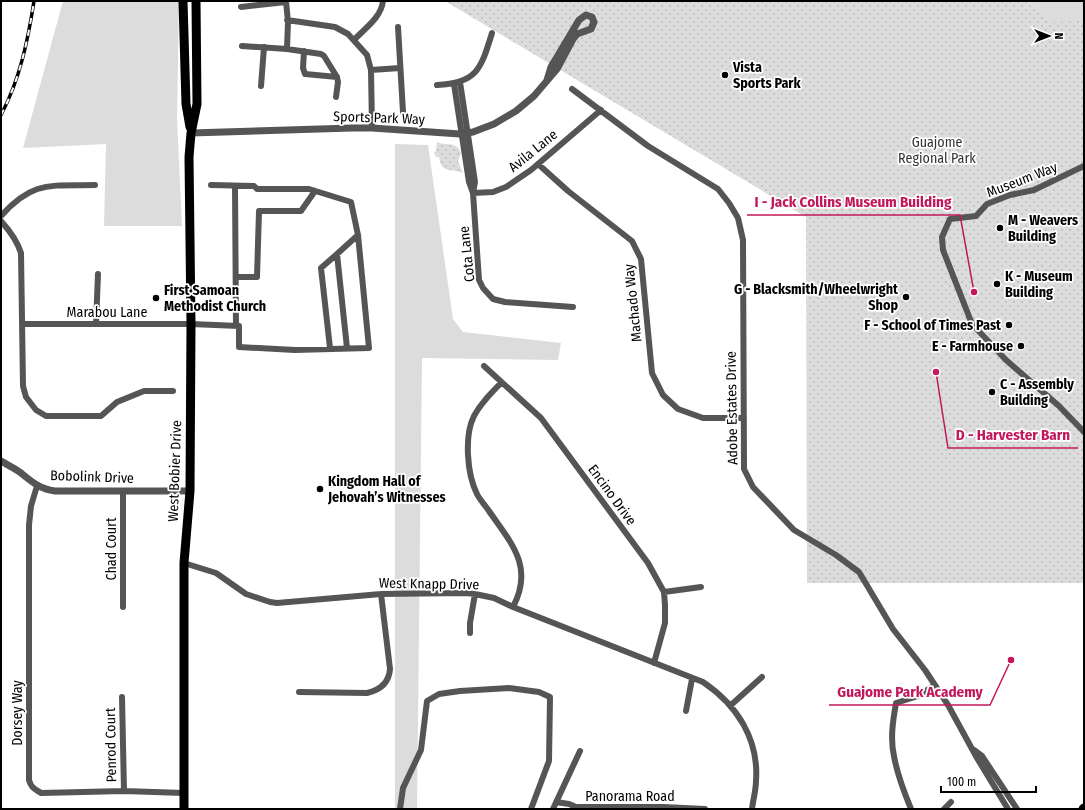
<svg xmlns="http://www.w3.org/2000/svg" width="1085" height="810" viewBox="0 0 1085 810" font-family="'Fira Sans Condensed',sans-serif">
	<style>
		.grass { fill: #dcdcdc }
		.park { fill: url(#park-dots) }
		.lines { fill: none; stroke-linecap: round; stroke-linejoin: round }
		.minor { stroke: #555; stroke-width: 6 }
		.tertiary { stroke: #555; stroke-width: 7 }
		.primary { stroke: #000; stroke-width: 9 }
		.rail-casing { stroke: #000; stroke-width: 3.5 }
		.rail { stroke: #fff; stroke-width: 2; stroke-dasharray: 6; stroke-linecap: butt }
		.poi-dot { fill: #000; stroke: #fff; stroke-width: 1.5 }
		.labels { text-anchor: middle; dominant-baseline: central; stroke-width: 3.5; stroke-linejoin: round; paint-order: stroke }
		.poi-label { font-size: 14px; font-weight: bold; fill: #000; stroke: #fff; text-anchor: start }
		.street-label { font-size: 14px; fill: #000; stroke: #fff }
		.park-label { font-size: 14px; fill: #333; stroke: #fff }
		.leader { fill: none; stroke: #c2185b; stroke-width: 1.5 }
		.callout-dot { fill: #c2185b; stroke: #fff; stroke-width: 1.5 }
		.callout-label { font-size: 15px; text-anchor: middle; font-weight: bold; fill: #c2185b; stroke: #fff; stroke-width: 3.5; stroke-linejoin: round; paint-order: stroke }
	</style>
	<defs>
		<pattern id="park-dots" width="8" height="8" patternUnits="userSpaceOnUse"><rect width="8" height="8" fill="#dcdcdc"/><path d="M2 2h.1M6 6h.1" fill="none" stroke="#bbb" stroke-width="1.8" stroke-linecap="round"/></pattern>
	</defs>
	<rect width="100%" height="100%" fill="#fff"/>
	<!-- grass -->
	<path class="grass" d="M63 1H179L177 118 182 226H104L106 144 23 148Z
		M1028 1H1084V43L1050 22Z
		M395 144 428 145 453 319 463 332 561 343 558 360 422 358 417 809H395Z"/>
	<!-- park -->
	<path class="park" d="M445 1H1028L1050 22 1084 21V583H807L806 217Z
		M437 142C445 146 457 141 461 153L458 161 463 173C451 168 441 174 439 157H436L434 152 436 151Z"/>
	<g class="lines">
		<!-- minor -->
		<path class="minor" d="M286 1 288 22 287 49
			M241 7 286 2
			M287 20 335 27 348 34 367 55 371 70 372 128
			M398 27 403 112
			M354 40C365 28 381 18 383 1
			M242 46 287 49 321 54 324 56 337 77 338 82 336 97
			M304 51 303 68 305 74 337 77
			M371 70 400 68
			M460 82 475 182 473 193 479 280 483 288 493 299 505 302 573 307
			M454 84 469 182 473 193
			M437 85C477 83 481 69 492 33
			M261 86 264 47
			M572 89 648 146 718 189 729 203 738 218 743 240 744 469 753 487 794 530 836 555 859 572 893 629 925 670 948 705 977 758 1008 809
			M538 164 568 191 632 241 641 259 652 373 663 395 678 409 703 418H744
			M1084 166 1034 190 1010 195 987 204 976 216 950 219 942 237 943 250 972 324 1006 360 1059 406 1084 432
			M235 186 236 326
			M473 193 493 192 506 187 531 170 601 110
			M1 216C33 180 51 186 95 185
			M1 221C10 231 17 240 21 253L23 386 26 397 36 410 46 416H101L117 402 144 391H173
			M236 277H257L259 211H301L315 191
			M23 324H191L239 326V347L295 350 369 348 358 235 351 202 309 189H257L254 186 211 185
			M96 324 98 274
			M330 348 321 268 337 254
			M347 348 337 254 358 235
			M484 366 541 418 648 563 664 592 665 605V623L654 663
			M501 383C491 393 481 403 474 416 464 436 467 474 477 494 480 500 485 505 489 511 512 544 534 567 513 607
			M37 486 31 506 29 525V780C31 788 35 789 41 793L124 791 184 793
			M123 491V607
			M184 563 216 573 246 594 270 602 277 603 381 594 466 593 475 594 494 598 513 607 703 682C737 705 759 739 756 781 756 790 753 800 752 809
			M664 592 701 587
			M470 633V623L475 594
			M299 692 367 693C380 690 389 683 390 669L381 594
			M122 697 124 791
			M731 705 762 677
			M686 711 692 679
			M974 750 982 756 1017 809
			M556 802 569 804 576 807H663L705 809
			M400 809 403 788 421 750 427 701 439 694 460 691 509 688 539 692 550 697 549 761 531 809
			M553 809 580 751
			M911 809C904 792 897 774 894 756 890 739 893 720 896 703L918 696 935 685
			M944 809 951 802"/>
		<!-- tertiary -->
		<path class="tertiary" d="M191 133 352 128H372L460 134 473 132 494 124 516 111 534 96 557 69 573 39 577 34 591 29 594 22 592 17 586 15 579 20 551 67 547 80
			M1 461C7 465 15 468 21 473 32 482 40 489 55 491H190"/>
		<!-- primary -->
		<path class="primary" d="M183 1 186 104 190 127
			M184 809V563L190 491 191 324 189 157 191 133 197 104 196 1
			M1083 809 1084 808"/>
		<defs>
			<path id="rail" d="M1 115C20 79 28 40 34 1"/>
		</defs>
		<!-- rail casing -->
		<use href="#rail" class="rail-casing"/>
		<!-- rail -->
		<use href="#rail" class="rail"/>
	</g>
	<!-- markers -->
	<g class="poi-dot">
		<circle cx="725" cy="75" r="4"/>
		<circle cx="1000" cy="228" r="4"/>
		<circle cx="997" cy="284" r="4"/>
		<circle cx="906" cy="297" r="4"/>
		<circle cx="156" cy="298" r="4"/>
		<circle cx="1009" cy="325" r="4"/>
		<circle cx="1021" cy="346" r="4"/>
		<circle cx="992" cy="392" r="4"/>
		<circle cx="320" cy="489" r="4"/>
	</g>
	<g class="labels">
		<!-- poi labels -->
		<g class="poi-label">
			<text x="733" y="67">Vista<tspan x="733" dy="16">Sports Park</tspan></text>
			<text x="1008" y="220">M - Weavers<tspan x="1008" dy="16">Building</tspan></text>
			<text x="1005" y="276">K - Museum<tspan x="1005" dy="16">Building</tspan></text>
			<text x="898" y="289" text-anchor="end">G - Blacksmith/Wheelwright<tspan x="898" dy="16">Shop</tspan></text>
			<text x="164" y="290">First Samoan<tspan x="164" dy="16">Methodist Church</tspan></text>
			<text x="1001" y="325" text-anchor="end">F - School of Times Past</text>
			<text x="1013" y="346" text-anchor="end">E - Farmhouse</text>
			<text x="1000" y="384">C - Assembly<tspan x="1000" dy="16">Building</tspan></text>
			<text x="328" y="481">Kingdom Hall of<tspan x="328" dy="16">Jehovah’s Witnesses</tspan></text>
		</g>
		<!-- street labels -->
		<g class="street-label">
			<text transform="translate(379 118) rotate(2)">Sports Park Way</text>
			<text transform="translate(533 151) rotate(-39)">Avila Lane</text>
			<text transform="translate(1022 180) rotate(-21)">Museum Way</text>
			<text transform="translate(467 254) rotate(-96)">Cota Lane</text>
			<text transform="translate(633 303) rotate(-96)">Machado Way</text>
			<text x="107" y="312">Marabou Lane</text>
			<text transform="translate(732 408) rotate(-91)">Adobe Estates Drive</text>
			<text transform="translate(175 471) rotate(-88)">West Bobier Drive</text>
			<text transform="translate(92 477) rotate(2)">Bobolink Drive</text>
			<text transform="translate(612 495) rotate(54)">Encino Drive</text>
			<text transform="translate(111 549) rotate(-90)">Chad Court</text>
			<text transform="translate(429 584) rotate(1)">West Knapp Drive</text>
			<text transform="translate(17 713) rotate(-90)">Dorsey Way</text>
			<text transform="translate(111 745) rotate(-91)">Penrod Court</text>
			<text x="630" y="796">Panorama Road</text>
		</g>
		<!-- park labels -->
		<g class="park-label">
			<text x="937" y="142">Guajome<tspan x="937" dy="16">Regional Park</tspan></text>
		</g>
	</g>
	<!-- callouts -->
	<path class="leader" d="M974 292L960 215H747M936 372L948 448H1078M1011 660L990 705H829"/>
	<g class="callout-dot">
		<circle cx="974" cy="292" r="4"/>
		<circle cx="936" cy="372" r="4"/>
		<circle cx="1011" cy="660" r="4"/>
	</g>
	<g class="callout-label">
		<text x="853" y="207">I - Jack Collins Museum Building</text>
		<text x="1013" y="440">D - Harvester Barn</text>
		<text x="910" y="697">Guajome Park Academy</text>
	</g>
	<!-- border -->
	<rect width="1085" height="810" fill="none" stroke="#000000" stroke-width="4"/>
	<!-- north arrow -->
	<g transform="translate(1049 36) rotate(90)" stroke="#ffffff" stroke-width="3" paint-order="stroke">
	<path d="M0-3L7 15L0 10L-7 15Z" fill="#000000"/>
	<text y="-6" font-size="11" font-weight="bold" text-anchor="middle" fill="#000000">N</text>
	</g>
	<!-- scale -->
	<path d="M941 786v6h95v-6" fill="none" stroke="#000000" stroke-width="2"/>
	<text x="947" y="786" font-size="12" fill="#000000" stroke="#ffffff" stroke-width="3" paint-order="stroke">100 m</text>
</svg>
